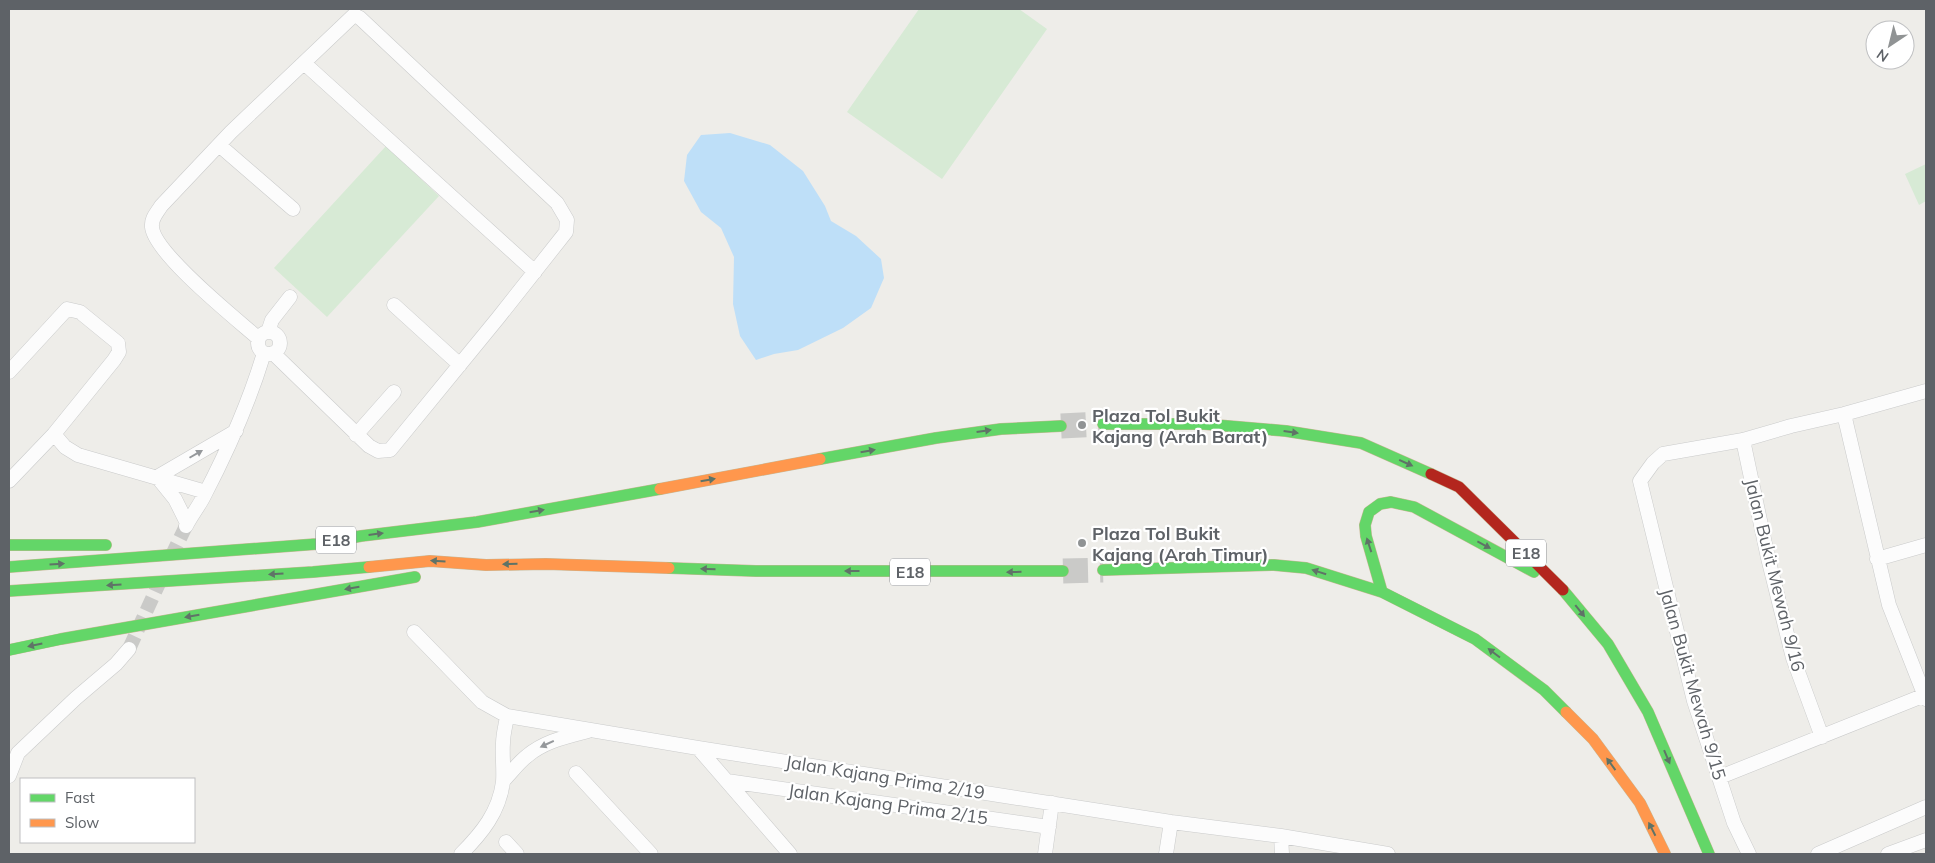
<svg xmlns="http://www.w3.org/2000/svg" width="1935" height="863" viewBox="0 0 1935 863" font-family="Mulish,sans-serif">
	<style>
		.green { fill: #d7ead5 }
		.water { fill: #bedff8 }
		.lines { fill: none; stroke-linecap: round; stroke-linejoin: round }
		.street-tunnel { stroke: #cacac8; stroke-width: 14; stroke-dasharray: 14 7; stroke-linecap: butt }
		.highway-tunnel { stroke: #cacac8; stroke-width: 25; stroke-dasharray: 25 12; stroke-linecap: butt }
		.street-casing { stroke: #cacbcb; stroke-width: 15 }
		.fast-casing { stroke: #c7b795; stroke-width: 12 }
		.slow-casing { stroke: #c7b795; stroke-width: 12 }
		.jam-casing { stroke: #c7b795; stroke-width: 12 }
		.street { stroke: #fcfcfc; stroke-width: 14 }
		.fast { stroke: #63d668; stroke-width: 11 }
		.slow { stroke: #ff974d; stroke-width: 11 }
		.jam { stroke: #b3261e; stroke-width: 11 }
		.oneway { fill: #5f7367 }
		.oneway2 { fill: #95989b }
		.poi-dot { fill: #909394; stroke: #fff; stroke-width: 2 }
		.labels { text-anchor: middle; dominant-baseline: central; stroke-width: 4.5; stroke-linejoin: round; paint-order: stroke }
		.shield { fill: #fff; stroke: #8e9195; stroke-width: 1 }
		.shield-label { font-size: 16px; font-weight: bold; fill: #5e6267 }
		.poi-label { font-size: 18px; font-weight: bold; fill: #5e6267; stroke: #fff; text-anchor: start }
		.street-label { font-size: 18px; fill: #5e6267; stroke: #fff }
	</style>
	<rect width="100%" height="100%" fill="#eeede9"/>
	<!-- green -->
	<path class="green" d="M919 9H1019L1047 29 942 179 847 112Z
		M386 146 439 196 327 317 274 268Z
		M1926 164V201L1919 205 1905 174Z"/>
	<!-- water -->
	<path class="water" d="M730 133 770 145 803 171 825 206 831 221 856 236 881 259 884 278 871 308 843 328 798 350 774 354 756 360 740 336 733 304 734 257 721 228 701 212 684 181 687 155 701 135Z"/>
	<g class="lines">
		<!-- street-tunnel -->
		<path class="street-tunnel" d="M171 557 186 526
			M129 649 161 579"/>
		<!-- highway-tunnel -->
		<path class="highway-tunnel" d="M1061 426 1103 424
			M1063 571 1103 570"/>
		<defs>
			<path id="street" d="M304 63 535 272
				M219 145 293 209
				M394 305 460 365
				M258 343a11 11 0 1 1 22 0a11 11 0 1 1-22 0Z
				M268 332 272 320 290 297
				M258 338C235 318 154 253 152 227 151 218 157 213 161 206L231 132 354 15 360 18 557 203 567 220 566 232 498 318 390 450 378 451 369 446 273 353
				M9 372 67 309 80 312 118 343 119 352 114 360 54 434 9 481
				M1844 414 1889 605 1926 699
				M54 434 65 447 78 455 206 492
				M356 435 394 392
				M1743 440 1768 558 1793 658 1822 737
				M157 477 236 431
				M158 478 175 499 187 523
				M186 526C191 516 199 506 204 496 228 450 249 403 264 353
				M1877 559 1926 545
				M414 632 482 702 507 716 698 748 1171 822 1281 836 1388 854
				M698 748 790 854
				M576 773 651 854
				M9 776 18 753 76 698 116 664 129 649
				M1720 777 1925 695
				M503 781C511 773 518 763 527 756 545 741 566 737 588 731
				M727 781 1049 827
				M1281 836 1282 854
				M506 842 517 854
				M461 854C482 833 499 812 503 782 504 769 502 755 503 743 503 734 506 724 507 716
				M1045 854 1052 803
				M1166 854 1171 822
				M1749 854 1734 823 1694 701 1640 481 1653 463 1663 454 1743 440 1791 426 1844 414 1926 391
				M1818 854 1926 807
				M1888 854 1926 840"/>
			<path id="fast" d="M1103 424H1204L1286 431 1361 443 1431 474
				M820 459 936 438 1001 429 1061 426
				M9 545H106
				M9 567 317 544 361 536 477 522 660 489
				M669 568 756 571H1063
				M1103 570 1274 565 1306 568 1382 592 1475 639 1544 690 1566 712
				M1563 590 1608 644 1648 712 1709 854
				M9 591 313 572 369 567
				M1382 592 1366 536 1365 525 1369 512 1380 504 1391 502 1414 507 1534 572
				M9 650 61 639 415 577"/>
			<path id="slow" d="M660 489 820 459
				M369 567 430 561 486 565 546 564 669 568
				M1566 712 1593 739 1640 803 1665 854"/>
			<path id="jam" d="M1431 474 1459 487 1563 590"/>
		</defs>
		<!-- street casing -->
		<use href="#street" class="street-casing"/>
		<!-- fast casing -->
		<use href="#fast" class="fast-casing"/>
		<!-- slow casing -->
		<use href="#slow" class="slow-casing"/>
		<!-- jam casing -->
		<use href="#jam" class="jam-casing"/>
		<!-- street -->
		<use href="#street" class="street"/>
		<!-- fast -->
		<use href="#fast" class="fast"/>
		<!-- slow -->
		<use href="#slow" class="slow"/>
		<!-- jam -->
		<use href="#jam" class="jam"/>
	</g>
	<!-- one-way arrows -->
	<defs><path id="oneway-solid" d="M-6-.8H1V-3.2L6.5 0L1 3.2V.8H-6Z" transform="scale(1.25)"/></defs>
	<g class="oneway">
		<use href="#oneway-solid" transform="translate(984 431) rotate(-8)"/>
		<use href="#oneway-solid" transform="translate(1291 432) rotate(8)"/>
		<use href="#oneway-solid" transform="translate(868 451) rotate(-10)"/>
		<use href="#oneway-solid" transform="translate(1406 463) rotate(24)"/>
		<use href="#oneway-solid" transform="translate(708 480) rotate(-10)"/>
		<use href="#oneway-solid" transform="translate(537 511) rotate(-10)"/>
		<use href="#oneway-solid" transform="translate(376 534) rotate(-7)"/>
		<use href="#oneway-solid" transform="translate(1369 545) rotate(-108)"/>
		<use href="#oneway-solid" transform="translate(1484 545) rotate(28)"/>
		<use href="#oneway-solid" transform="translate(438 561) rotate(-177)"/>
		<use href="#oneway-solid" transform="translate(57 564) rotate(-4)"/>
		<use href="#oneway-solid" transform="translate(510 564) rotate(179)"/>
		<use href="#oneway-solid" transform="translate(708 569) rotate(-178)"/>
		<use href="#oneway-solid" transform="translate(852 571) rotate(-180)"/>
		<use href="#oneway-solid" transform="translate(1014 572) rotate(179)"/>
		<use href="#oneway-solid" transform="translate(1319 572) rotate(-163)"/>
		<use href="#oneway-solid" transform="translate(276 574) rotate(176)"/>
		<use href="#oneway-solid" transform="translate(114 585) rotate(176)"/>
		<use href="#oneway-solid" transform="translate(352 588) rotate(170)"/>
		<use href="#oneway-solid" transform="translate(1580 611) rotate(51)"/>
		<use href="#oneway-solid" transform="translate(192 616) rotate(170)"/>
		<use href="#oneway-solid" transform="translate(35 645) rotate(168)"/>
		<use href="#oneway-solid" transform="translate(1494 653) rotate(-143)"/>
		<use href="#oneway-solid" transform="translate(1667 757) rotate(67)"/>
		<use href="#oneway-solid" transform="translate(1611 764) rotate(-126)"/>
		<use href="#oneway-solid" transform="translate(1652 829) rotate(-117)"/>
	</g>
	<g class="oneway2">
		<use href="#oneway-solid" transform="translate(196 454) rotate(-30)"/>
		<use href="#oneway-solid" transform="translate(547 744) rotate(155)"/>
	</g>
	<!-- markers -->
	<g class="poi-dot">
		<circle cx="1082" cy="425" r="5"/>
		<circle cx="1082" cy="543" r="5"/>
	</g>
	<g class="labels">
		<!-- shield labels -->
		<g class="shield">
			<rect x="316" y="526.5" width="40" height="27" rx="4"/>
			<rect x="1506" y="539.5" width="40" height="27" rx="4"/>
			<rect x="890" y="558.5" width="40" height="27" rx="4"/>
		</g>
		<g class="shield-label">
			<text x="336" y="540">E18</text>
			<text x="1526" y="553">E18</text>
			<text x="910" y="572">E18</text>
		</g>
		<!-- poi labels -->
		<g class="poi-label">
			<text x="1092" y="415">Plaza Tol Bukit<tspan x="1092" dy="21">Kajang (Arah Barat)</tspan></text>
			<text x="1092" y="533">Plaza Tol Bukit<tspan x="1092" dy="21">Kajang (Arah Timur)</tspan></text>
		</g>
		<!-- street labels -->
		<g class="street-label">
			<text transform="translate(1775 575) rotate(76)">Jalan Bukit Mewah 9/16</text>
			<text transform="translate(1693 684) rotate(74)">Jalan Bukit Mewah 9/15</text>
			<text transform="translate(885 777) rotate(9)">Jalan Kajang Prima 2/19</text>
			<text transform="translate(888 804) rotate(8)">Jalan Kajang Prima 2/15</text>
		</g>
	</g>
	<!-- border -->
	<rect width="1935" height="863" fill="none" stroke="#5e6267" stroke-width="20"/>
	<!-- legend -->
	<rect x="20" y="778" width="175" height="65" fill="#ffffff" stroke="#bfc0c2"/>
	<rect x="30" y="794" width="25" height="8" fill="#63d668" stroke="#bfc0c2"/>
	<text x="65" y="803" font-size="15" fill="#5e6267">Fast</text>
	<rect x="30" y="819" width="25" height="8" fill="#ff974d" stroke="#bfc0c2"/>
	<text x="65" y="828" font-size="15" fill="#5e6267">Slow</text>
	<!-- north arrow -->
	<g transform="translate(1890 45) rotate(215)"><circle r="24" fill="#ffffff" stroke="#bfc0c2"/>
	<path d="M0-4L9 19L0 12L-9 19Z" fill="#909394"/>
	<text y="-8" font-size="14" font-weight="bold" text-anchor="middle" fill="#5e6267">N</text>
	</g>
</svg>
